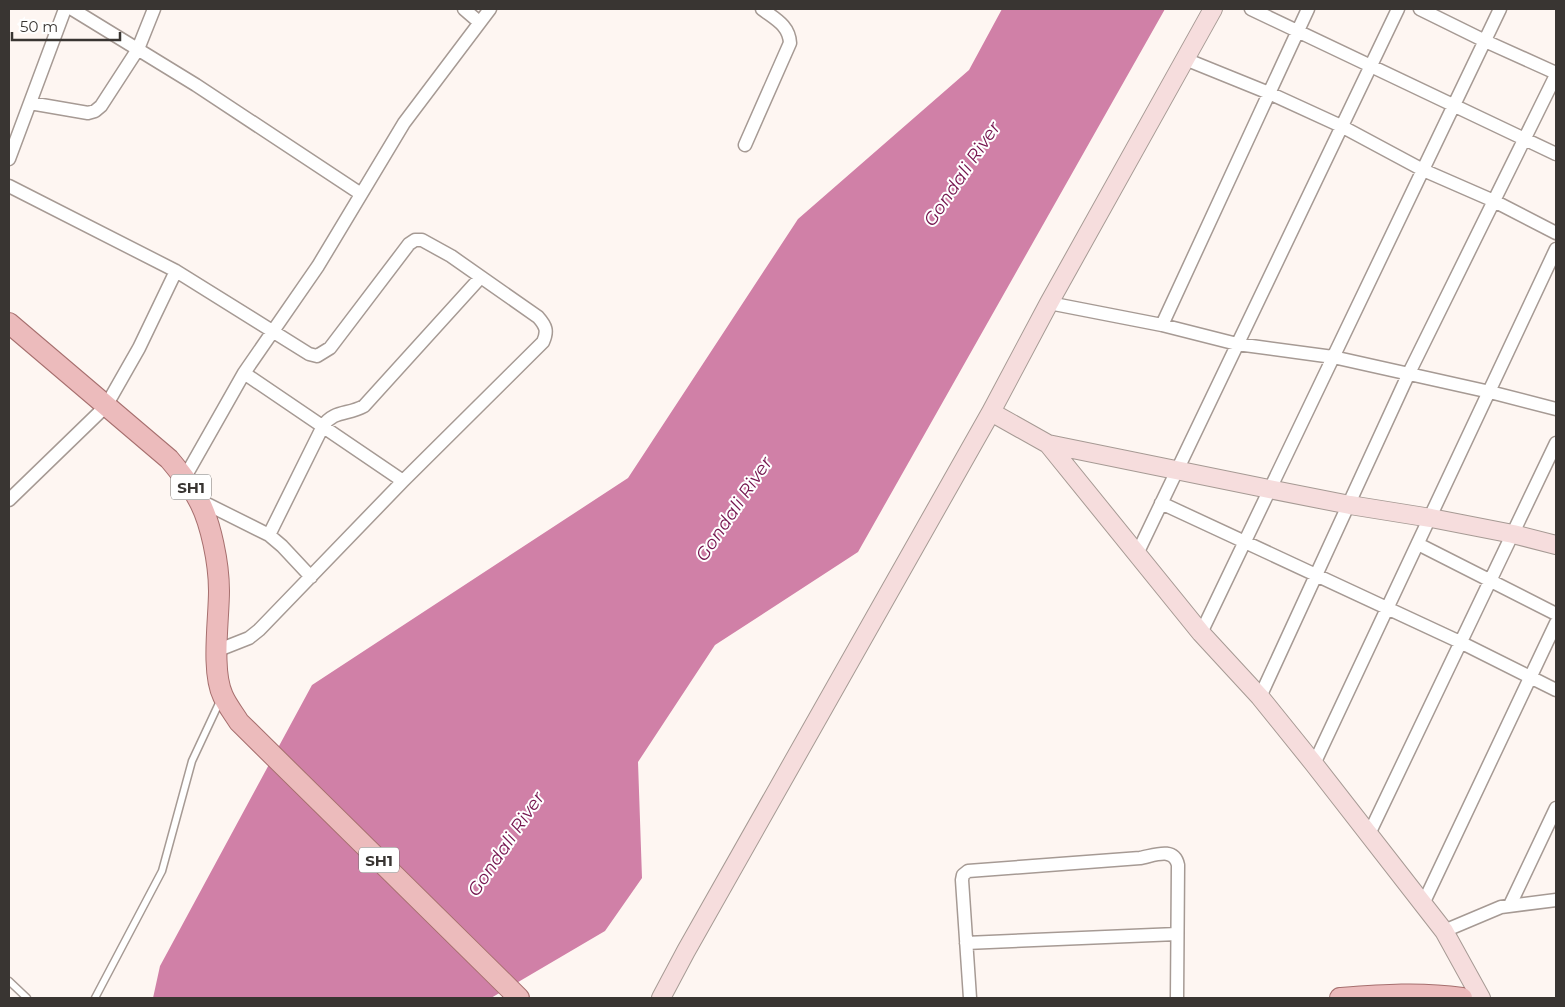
<svg xmlns="http://www.w3.org/2000/svg" width="1565" height="1007" viewBox="0 0 1565 1007" font-family="Montserrat,sans-serif">
	<style>
		.water { fill: #d080a7 }
		.lines { fill: none; stroke-linecap: round; stroke-linejoin: round }
		.lane-casing { stroke: #a69a94; stroke-width: 9 }
		.street-casing { stroke: #a69a94; stroke-width: 15 }
		.secondary-casing { stroke: #a69a94; stroke-width: 20 }
		.primary-casing { stroke: #a66f6e; stroke-width: 22 }
		.lane { stroke: #fff; stroke-width: 6 }
		.street { stroke: #fff; stroke-width: 12 }
		.secondary { stroke: #f6dddd; stroke-width: 18 }
		.primary { stroke: #ecbbbc; stroke-width: 20 }
		.labels { text-anchor: middle; dominant-baseline: central; stroke-width: 4; stroke-linejoin: round; paint-order: stroke }
		.shield { fill: #fff; stroke: #747270; stroke-width: 1 }
		.shield-label { font-size: 15px; font-weight: bold; fill: #393532 }
		.water-label { font-size: 18px; font-style: italic; fill: #74144e; stroke: #fff }
	</style>
	<rect width="100%" height="100%" fill="#fef6f2"/>
	<!-- water -->
	<path class="water" d="M1002 9H1165L858 552 715 645 638 762 642 878 605 931 491 998H153L160 966 312 685 628 478 798 219 969 70Z"/>
	<g class="lines">
		<defs>
			<path id="lane" d="M9 981 27 998
				M95 998 162 871 192 761 221 699"/>
			<path id="street" d="M72 9 196 85 361 194
				M464 9 479 22
				M1251 9 1556 154
				M1420 9 1485 41 1556 73
				M1185 59 1269 93 1341 126 1423 170 1494 201 1556 233
				M30 103 88 113 95 111 101 106 138 49 154 9
				M745 145 790 43C789 25 775 19 762 9
				M9 159 65 9
				M9 186 176 271 309 354 317 356 330 348 409 244 415 240H422L451 256 538 317C546 326 548 331 543 342L403 481 259 630 249 638 216 651
				M1049 303 1162 325 1237 344 1333 357 1490 392 1556 409
				M1162 325 1308 9
				M244 373 403 481
				M185 477 244 373 318 266 404 123 490 9
				M9 500 106 406 139 348 176 271
				M199 500 269 535 282 546 311 577
				M1161 503 1460 642 1556 690
				M269 535 323 426C334 410 348 415 364 406L480 278
				M1418 544 1556 614
				M1137 554 1398 9
				M1201 633 1500 9
				M1260 697 1409 373 1556 75
				M1314 764 1556 249
				M1369 834 1556 443
				M1423 904 1556 623
				M1510 905 1556 808
				M1444 931 1501 907 1556 900
				M966 943 1177 934
				M970 998 962 880 963 875 968 871 1140 858C1153 856 1174 846 1178 865L1177 998"/>
			<path id="secondary" d="M991 412 1048 444 1201 633 1260 697 1314 764 1444 931 1481 998
				M1048 444 1269 489 1350 505 1431 518 1513 534 1556 545
				M661 998 686 951 991 412 1049 303 1213 9"/>
			<path id="primary" d="M9 323 169 459C180 472 190 484 198 499 211 522 219 564 219 591 219 619 211 671 223 696 227 705 234 714 239 722L519 998
				M1340 998C1381 995 1421 992 1462 998"/>
		</defs>
		<!-- lane casing -->
		<use href="#lane" class="lane-casing"/>
		<!-- street casing -->
		<use href="#street" class="street-casing"/>
		<!-- secondary casing -->
		<use href="#secondary" class="secondary-casing"/>
		<!-- primary casing -->
		<use href="#primary" class="primary-casing"/>
		<!-- lane -->
		<use href="#lane" class="lane"/>
		<!-- street -->
		<use href="#street" class="street"/>
		<!-- secondary -->
		<use href="#secondary" class="secondary"/>
		<!-- primary -->
		<use href="#primary" class="primary"/>
	</g>
	<g class="labels">
		<!-- shield labels -->
		<g class="shield">
			<rect x="171" y="474.5" width="40" height="25" rx="4"/>
			<rect x="359" y="847.5" width="40" height="25" rx="4"/>
		</g>
		<g class="shield-label">
			<text x="191" y="487">SH1</text>
			<text x="379" y="860">SH1</text>
		</g>
		<!-- water labels -->
		<g class="water-label">
			<text transform="translate(962 174) rotate(-56)">Gondali River</text>
			<text transform="translate(734 509) rotate(-56)">Gondali River</text>
			<text transform="translate(506 844) rotate(-56)">Gondali River</text>
		</g>
	</g>
	<!-- border -->
	<rect width="1565" height="1007" fill="none" stroke="#393532" stroke-width="20"/>
	<!-- scale -->
	<path d="M12 32v8h108v-8" fill="none" stroke="#393532" stroke-width="2.5"/>
	<text x="20" y="32" font-size="15" fill="#393532" stroke="#ffffff" stroke-width="4" paint-order="stroke">50 m</text>
</svg>
